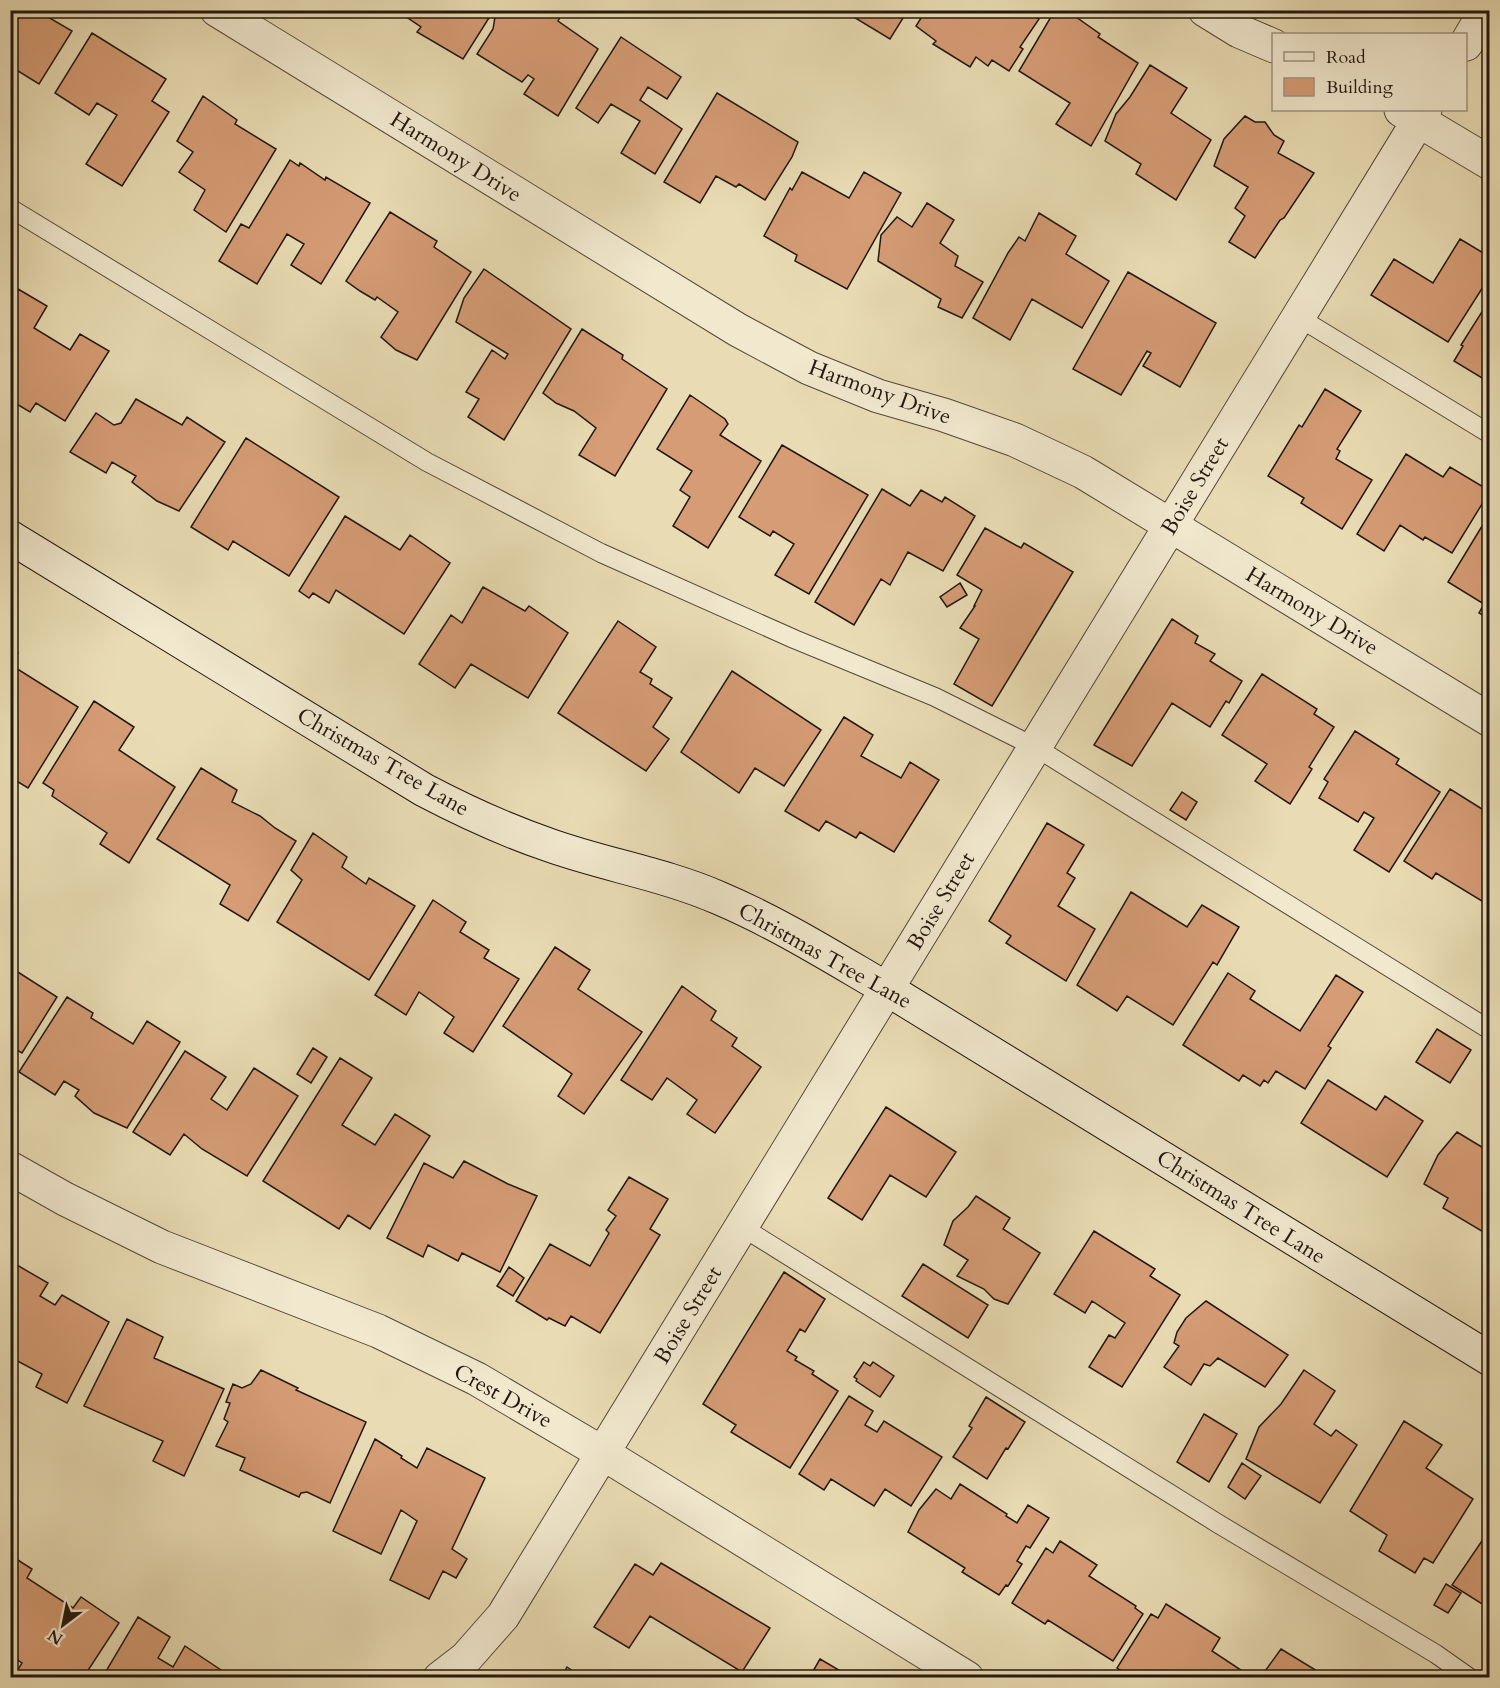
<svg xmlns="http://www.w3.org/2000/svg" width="1500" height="1688" viewBox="0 0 1500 1688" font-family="Cardo,serif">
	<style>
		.building { fill: #d59c75; stroke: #22170f; stroke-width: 1.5 }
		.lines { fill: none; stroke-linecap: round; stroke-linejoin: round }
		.lane-casing { stroke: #544838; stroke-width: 20 }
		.street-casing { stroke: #544838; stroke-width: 35 }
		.secondary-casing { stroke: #22170f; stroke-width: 35 }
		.lane { stroke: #f1e8ce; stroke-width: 18 }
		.street { stroke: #f1e8ce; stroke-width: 33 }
		.secondary { stroke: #f1e8ce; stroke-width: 33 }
		.labels { text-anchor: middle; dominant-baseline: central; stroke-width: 4.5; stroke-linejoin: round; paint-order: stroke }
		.street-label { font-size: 22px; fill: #22170f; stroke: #f1e8ce }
	</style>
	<rect width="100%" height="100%" fill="#e9dcb4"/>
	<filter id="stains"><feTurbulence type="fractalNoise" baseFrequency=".00333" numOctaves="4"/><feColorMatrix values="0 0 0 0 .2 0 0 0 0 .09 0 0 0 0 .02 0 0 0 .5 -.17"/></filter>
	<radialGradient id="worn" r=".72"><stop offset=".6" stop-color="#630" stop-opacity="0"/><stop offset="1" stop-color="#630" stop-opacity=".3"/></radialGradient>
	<!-- building -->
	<path class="building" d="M10 10H36L72 31 39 84 10 66Z
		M396 10H494L463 59 417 32 421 27Z
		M564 10 558 21 598 49 558 116 524 94 534 79 528 75 522 82 477 54 493 29 495 17 505 10Z
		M856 10H908L890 39 852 16Z
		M926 10H1025L1039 19 1020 47 1023 49 1009 71 992 60 988 66 976 57 970 67 933 44 936 41 916 26Z
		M1055 10H1066L1100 34 1098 37 1138 63 1091 146 1056 124 1070 103 1019 71Z
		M92 33 166 79 152 101 169 112 122 186 86 164 117 115 97 103 89 115 55 93Z
		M621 37 681 77 667 99 648 87 640 100 682 129 655 174 621 153 640 121 611 104 598 123 576 108Z
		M1150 65 1187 88 1171 113 1211 140 1176 200 1136 174 1141 164 1105 141 1116 114 1130 97Z
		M717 93 798 142 792 157 765 200 739 184 736 187 716 176 700 203 664 182Z
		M203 96 237 120 235 124 276 149 226 232 194 210 205 190 179 172 193 152 177 141Z
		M1245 116 1255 122H1265L1274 135 1284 141 1278 153 1314 173 1284 218 1280 220 1255 258 1229 242 1245 216 1235 208 1248 187 1214 166 1224 139Z
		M290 160 299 166 300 163 325 180 326 177 370 203 321 284 291 265 304 244 287 234 257 284 219 261 241 224 249 228Z
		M802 172 849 198 864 172 901 193 847 289 795 261 797 255 764 236 790 188 792 190Z
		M927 203 954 220 940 243 958 256 955 266 983 282 962 318 938 307 941 299 878 261 881 235 897 217 912 227Z
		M390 212 437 241 434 247 471 272 417 360 396 350 381 337 398 312 377 297 375 300 360 291 346 281Z
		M1039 213 1076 236 1066 254 1109 281 1082 328 1032 299 1010 340 973 318 1008 253 1019 237 1025 241Z
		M1460 239 1490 257V276L1448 342 1371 295 1394 259 1433 283Z
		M484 269 571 329 504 440 468 417 479 399 466 392 492 350 505 359 508 354 456 322 464 298Z
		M1128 272 1216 323 1180 387 1143 366 1151 353 1147 351 1121 395 1073 369Z
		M18 289 47 306 34 328 70 350 80 334 109 351 65 421 36 403 30 412 10 400V302Z
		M1490 299V365L1482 378 1454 361 1463 346 1461 345Z
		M582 329 623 355 622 359 667 389 615 476 579 455 596 428 574 411 556 403 543 393Z
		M1325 389 1361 411 1337 449 1340 451 1336 459 1372 480 1342 529 1301 503 1304 498 1268 476 1299 425 1302 427Z
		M690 395 725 419 728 424 720 435 761 461 708 548 673 526 690 497 680 490 692 471 657 449Z
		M136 399 182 425 187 417 225 442 179 511 157 501 132 482 136 476 112 462 106 473 70 452 96 413 114 425 121 423Z
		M246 438 339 497 289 576 233 541 228 550 191 527Z
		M782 445 868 495 809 594 775 575 794 544 773 531 770 536 739 517Z
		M1406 454 1443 477 1450 467 1490 491 1452 553 1425 537 1423 540 1400 525 1384 551 1357 534Z
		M882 489 910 506 921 490 942 502 945 497 975 516 943 571 908 552 890 585 881 579 854 625 815 602Z
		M1490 513V619L1479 613 1484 604 1448 582Z
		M345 516 400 550 410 535 450 563 404 634 336 590 329 603 313 593 309 598 299 591Z
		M985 528 1021 548 1024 543 1073 572 992 706 954 684 979 639 960 628 975 606H974L982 590 957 575Z
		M960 583 967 595 947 607 940 597Z
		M483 587 525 611 529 606 568 633 528 698 471 664 455 688 419 664 451 615 462 623Z
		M1172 619 1198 636 1195 643 1215 654 1210 661 1242 681 1229 703 1226 701 1210 727 1172 703 1132 766 1094 745Z
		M618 621 656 647 640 672 652 679 650 684 672 698 653 727 669 739 646 771 558 713Z
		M10 648 18 653 11 665 78 707 28 788 10 777Z
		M732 671 821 730 784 786 755 768 739 793 681 752Z
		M1262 674 1317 709 1314 714 1334 727 1309 767 1312 769 1290 804 1255 781 1267 764 1222 735Z
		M94 701 134 727 119 750 175 787 129 863 100 844 107 833 52 796 54 790 43 783Z
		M844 717 873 735 861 756 901 778 910 762 939 780 894 852 860 832 856 838 826 821 819 831 785 811Z
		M1355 731 1399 759 1396 764 1440 792 1389 872 1354 850 1374 818 1364 812 1358 822 1319 798 1328 782 1324 779Z
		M201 768 237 790 232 802 260 816 275 828 296 841 248 921 220 904 230 885 157 839Z
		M1450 789 1490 814V906L1436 873 1432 879 1404 861Z
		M1182 792 1197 802 1186 820 1170 810Z
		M1047 823 1084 845 1067 873 1075 878 1058 906 1095 929 1066 981 1006 943 1011 936 989 921Z
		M313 833 347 857 342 867 366 884 369 878 415 906 369 980 277 922 302 880 291 870Z
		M1131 892 1187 927 1202 905 1239 927 1217 965 1213 962 1173 1025 1127 996 1117 1011 1077 985Z
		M433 900 466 922 460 932 489 950 484 958 519 979 473 1052 444 1033 454 1017 419 992 406 1015 375 995Z
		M555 947 590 970 578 989 642 1032 584 1114 558 1096 572 1074 503 1026Z
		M10 967 57 997 22 1053 10 1046Z
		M1228 973 1255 991 1250 999 1300 1031 1336 975 1363 992 1328 1046 1331 1048 1305 1089 1276 1071 1268 1083 1264 1080 1260 1086 1243 1075 1239 1081 1183 1045Z
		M682 986 716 1011 711 1020 737 1038 732 1046 761 1067 715 1133 687 1114 697 1100 667 1078 652 1100 621 1080Z
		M67 997 93 1013 91 1018 133 1044 147 1021 180 1042 127 1128 94 1113 75 1096 79 1090 64 1081 55 1095 19 1072Z
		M1437 1029 1471 1050 1450 1083 1416 1062Z
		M313 1048 327 1057 311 1083 297 1074Z
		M185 1051 226 1077 211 1099 227 1110 254 1068 298 1096 247 1176 202 1149 184 1134 170 1155 133 1132Z
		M340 1058 372 1078 342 1125 375 1145 395 1114 430 1136 370 1229 348 1215 339 1229 263 1181Z
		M1328 1080 1376 1110 1385 1096 1423 1121 1387 1177 1301 1123Z
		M886 1107 956 1152 926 1197 890 1175 862 1220 828 1198Z
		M1457 1132 1490 1152V1236L1443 1208 1448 1198 1424 1184 1438 1155Z
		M464 1161 508 1184 537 1196 500 1272 462 1253 458 1261 428 1245 423 1257 387 1238 424 1163 453 1178Z
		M629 1177 668 1199 650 1229 660 1235 600 1333 571 1316 565 1326 549 1318 547 1320 516 1301 550 1244 590 1266 609 1233 606 1230 616 1216 608 1210Z
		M976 1196 1010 1218 1003 1229 1040 1253 1008 1304 994 1299 984 1289 957 1276 968 1260 944 1245 953 1221 968 1207Z
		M1094 1231 1155 1269 1150 1276 1180 1295 1122 1387 1089 1367 1109 1335 1115 1338 1125 1323 1092 1301 1085 1313 1054 1294Z
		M10 1261 48 1283 40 1296 55 1305 62 1295 109 1322 67 1403 36 1387 42 1374 10 1357Z
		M923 1264 988 1305 968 1338 902 1296Z
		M509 1267 524 1278 513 1296 497 1286Z
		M784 1272 825 1299 805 1332 800 1329 787 1351 797 1357 795 1360 814 1371 812 1374 838 1391 790 1468 731 1432 736 1425 703 1404Z
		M1206 1301 1288 1355 1265 1387 1218 1358 1210 1366 1204 1364 1191 1385 1164 1367 1179 1346 1174 1343 1177 1332 1186 1318Z
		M127 1319 163 1337 154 1358 224 1389 184 1476 153 1461 163 1441 84 1406Z
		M864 1362 870 1366 873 1362 894 1376 880 1397 856 1381 857 1379 854 1377Z
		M261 1370 298 1388 296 1390 366 1422 330 1503 307 1492 301 1493 299 1497 240 1470 245 1458 216 1446 228 1422 224 1419 230 1403 226 1402 233 1384 242 1388 251 1384Z
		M1304 1370 1335 1391 1314 1424 1331 1436 1336 1430 1357 1445 1320 1503 1246 1459 1259 1427 1281 1404Z
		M849 1396 873 1411 865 1425 877 1432 884 1421 942 1457 911 1506 885 1489 874 1506 831 1479 824 1490 799 1474Z
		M986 1397 1025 1422 1008 1449 1006 1448 987 1479 953 1457 972 1428 969 1426Z
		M1204 1414 1237 1434 1209 1482 1177 1462Z
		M1404 1421 1442 1445 1426 1468 1473 1499 1433 1563 1424 1558 1415 1573 1379 1551 1387 1535 1350 1511Z
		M375 1439 402 1456 401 1458 417 1468 427 1448 485 1478 452 1549 467 1559 456 1578 443 1571 429 1599 390 1580 417 1521 401 1510 381 1554 333 1531Z
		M1242 1463 1261 1476 1245 1499 1228 1487Z
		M960 1484 1007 1514 1006 1516 1017 1523 1028 1505 1049 1518 1030 1548 1026 1546 1017 1561 1022 1564 1008 1586 1006 1585 999 1595 962 1572 965 1568 908 1532 919 1510 936 1489 951 1499Z
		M1490 1529V1609L1452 1585Z
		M1060 1541 1097 1565 1089 1576 1136 1606 1135 1608 1143 1614 1113 1661 1048 1620 1045 1624 1012 1603 1046 1548 1053 1553Z
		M10 1555 32 1569 27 1578 73 1608 81 1597 119 1623 83 1678H23L16 1673 22 1663 10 1655Z
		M661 1563 770 1628 742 1672 650 1616 629 1648 594 1627 635 1564 653 1575Z
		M1446 1584 1461 1593 1448 1613 1434 1605Z
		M1166 1604 1220 1638 1212 1651 1250 1676 1249 1678H1132L1117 1668 1151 1614 1158 1618Z
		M138 1617 170 1637 158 1658 173 1667 185 1646 233 1678H102Z
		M1281 1649 1322 1674 1323 1678H1260Z
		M820 1659 844 1673 843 1676 845 1678H809Z
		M567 1667 583 1678H561Z"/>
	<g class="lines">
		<defs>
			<path id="lane" d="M10 208 427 462 601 553 794 639 935 697 1035 747 1490 1030
				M1298 317 1490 434
				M742 1227 1217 1523 1436 1654 1470 1678"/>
			<path id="street" d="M217 10 738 330 809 368 878 396 944 415 1015 440 1083 472 1490 720
				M1205 10 1239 31 1274 46
				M1466 44 1486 10
				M1401 110 1490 163
				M10 1168 65 1199 162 1247 378 1331 477 1379 604 1454 967 1678
				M440 1678 466 1658 503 1616 1425 110"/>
			<path id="secondary" d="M10 537 424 790C464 811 505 830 549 845 605 865 664 874 719 898 778 923 832 957 887 989L1490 1359"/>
		</defs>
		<!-- lane casing -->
		<use href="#lane" class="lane-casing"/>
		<!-- street casing -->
		<use href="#street" class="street-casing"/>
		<!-- secondary casing -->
		<use href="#secondary" class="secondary-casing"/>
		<!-- lane -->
		<use href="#lane" class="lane"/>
		<!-- street -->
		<use href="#street" class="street"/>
		<!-- secondary -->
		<use href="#secondary" class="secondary"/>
	</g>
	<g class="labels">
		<!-- street labels -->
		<g class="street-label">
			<text transform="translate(456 157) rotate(32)">Harmony Drive</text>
			<text transform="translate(880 392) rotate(20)">Harmony Drive</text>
			<text transform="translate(1195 486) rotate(-59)">Boise Street</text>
			<text transform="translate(1312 611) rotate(31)">Harmony Drive</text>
			<text transform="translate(383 762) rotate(30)">Christmas Tree Lane</text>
			<text transform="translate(941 901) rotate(-59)">Boise Street</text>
			<text transform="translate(825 956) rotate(29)">Christmas Tree Lane</text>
			<text transform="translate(1241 1207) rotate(32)">Christmas Tree Lane</text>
			<text transform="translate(688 1315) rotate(-59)">Boise Street</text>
			<text transform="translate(503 1396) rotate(29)">Crest Drive</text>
		</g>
	</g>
	<!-- margin -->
	<rect width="1500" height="1688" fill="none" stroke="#e9dcb4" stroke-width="36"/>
	<rect x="12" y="12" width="1476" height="1664" fill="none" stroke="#22170f" stroke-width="3"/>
	<rect x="18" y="18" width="1464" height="1652" fill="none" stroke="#22170f" stroke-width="1.5"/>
	<!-- legend -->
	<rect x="1272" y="33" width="195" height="78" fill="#f1e8ce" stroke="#9e9482" stroke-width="1.5"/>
	<rect x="1284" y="52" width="30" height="9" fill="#f1e8ce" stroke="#9e9482" stroke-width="1.5"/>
	<text x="1326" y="63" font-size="18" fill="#22170f">Road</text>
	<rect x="1284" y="78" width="30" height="18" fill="#d59c75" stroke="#9e9482" stroke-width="1.5"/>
	<text x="1326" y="93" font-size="18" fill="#22170f">Building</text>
	<!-- north arrow -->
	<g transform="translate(63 1625) rotate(212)" stroke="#f1e8ce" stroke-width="4.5" paint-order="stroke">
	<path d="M0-4.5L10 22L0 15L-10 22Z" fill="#22170f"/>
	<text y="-9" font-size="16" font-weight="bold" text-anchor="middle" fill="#22170f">N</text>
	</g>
	<rect width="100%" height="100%" filter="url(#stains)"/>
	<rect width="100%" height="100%" fill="url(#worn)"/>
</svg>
